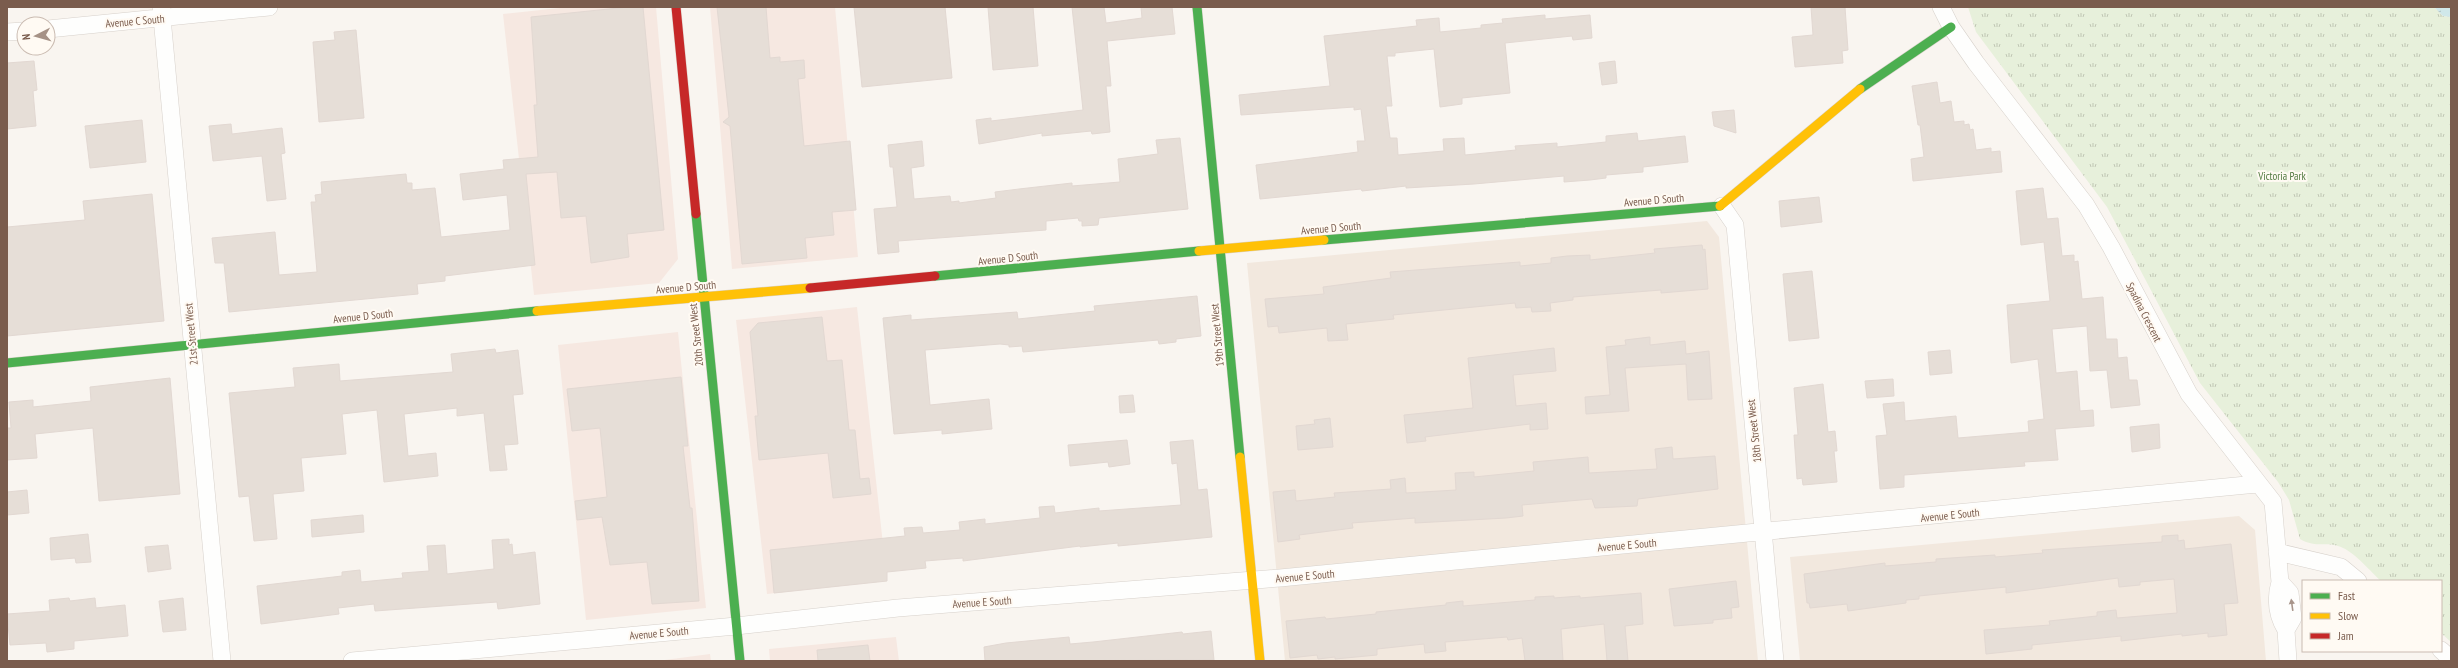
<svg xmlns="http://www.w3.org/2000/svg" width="2458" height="668" viewBox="0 0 2458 668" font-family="'PT Sans Narrow',sans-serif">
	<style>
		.residential { fill: #f2e8de }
		.commercial { fill: #f6e8e1 }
		.park { fill: url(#park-tufts) }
		.water { fill: url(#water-ripples) }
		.building { fill: #e6ded7; stroke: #e2d8d2 }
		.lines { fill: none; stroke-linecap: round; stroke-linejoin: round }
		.street-casing { stroke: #d7d1cb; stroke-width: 18 }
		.fast-casing { stroke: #d9d2cb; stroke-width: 10 }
		.slow-casing { stroke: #d9d2cb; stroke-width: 10 }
		.jam-casing { stroke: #d9d2cb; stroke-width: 10 }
		.street { stroke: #fefefd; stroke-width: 17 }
		.fast { stroke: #4caf50; stroke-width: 9 }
		.slow { stroke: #ffc107; stroke-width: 9 }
		.jam { stroke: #c62828; stroke-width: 9 }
		.oneway { fill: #a8958b }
		.labels { text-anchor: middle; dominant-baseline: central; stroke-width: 4; stroke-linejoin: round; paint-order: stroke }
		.street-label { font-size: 11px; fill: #7a5c4d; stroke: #fffaf3 }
		.park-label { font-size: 11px; fill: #537a41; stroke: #fffaf3 }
	</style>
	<defs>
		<pattern id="park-tufts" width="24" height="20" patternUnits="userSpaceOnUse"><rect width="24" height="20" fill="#e7f0db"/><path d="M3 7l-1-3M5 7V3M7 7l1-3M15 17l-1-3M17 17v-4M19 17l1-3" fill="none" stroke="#c0c6b4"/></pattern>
		<pattern id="water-ripples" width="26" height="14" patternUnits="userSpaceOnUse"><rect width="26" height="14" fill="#d0e8ea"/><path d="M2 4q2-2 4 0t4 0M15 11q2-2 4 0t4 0" fill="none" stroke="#aebfc0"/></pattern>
	</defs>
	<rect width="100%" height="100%" fill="#f9f5f0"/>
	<!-- residential -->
	<path class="residential" d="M1707 221 1719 237 1758 661H1285L1247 263Z
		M2239 516 2255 530 2266 661H1800L1790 557Z"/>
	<!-- commercial -->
	<path class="commercial" d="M569 7H656L678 259 659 283 534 295 503 14Z
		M710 7H835L858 257 732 269Z
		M857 307 887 581 767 594 736 320Z
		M678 332 706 608 586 620 558 345Z
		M896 637 899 661H770L769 649Z
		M710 654 711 661H657Z"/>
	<!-- park -->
	<path class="park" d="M1968 7H2434L2443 16 2451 17V642L2441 633V581H2381C2371 572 2355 553 2343 548 2327 540 2317 549 2300 539L2289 500 2278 482 2200 383 2107 207 1976 32Z"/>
	<!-- water -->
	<path class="water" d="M2434 7H2451V17L2443 16Z"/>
	<!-- building -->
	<path class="building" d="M628 7H643L664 230 627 234 629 257 591 263 586 216 561 218 557 172 526 174 535 265 445 276V281L417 284 418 294 229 312 224 263H215L212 238 275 232 279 275 317 272 311 202H316L315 195 322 194 321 182 406 174 407 183H412V190L435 188 441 237 510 230 507 195 463 200 460 174 504 169 503 160 538 157 534 105H537L531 17Z
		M717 7H766L770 58 780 57V62L804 60 805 78 798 79 804 146 850 141 856 210 832 212 834 235 805 238 807 258 742 264 730 126 723 122 729 117Z
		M854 7H945L952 78 862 87Z
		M988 7H1033L1038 66 993 70Z
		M1072 7H1104L1106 23 1142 18 1141 7H1172L1175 34 1107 41 1111 86H1106L1110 132 1092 134 1091 131 1042 136V133L979 144 976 120 991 118V121L1083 110Z
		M1811 7H1845L1848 50 1842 51 1843 63 1795 67 1792 37 1813 35Z
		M1545 15V19L1590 15 1592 38 1573 40 1572 36 1505 43 1510 93 1462 98V104L1440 107 1434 49 1395 53V56H1387L1392 106H1386L1390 138H1397L1398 155 1444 151 1443 139 1464 138 1465 155 1516 150 1515 146 1557 143V147L1606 142V136L1637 133 1638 141 1685 136 1688 162 1643 167V172L1606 175V178L1590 180 1564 182V176L1474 184 1406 188V186L1362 191 1361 189 1260 199 1256 165 1358 152 1357 141H1365L1361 109 1354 110V107L1241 115 1239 95 1330 86 1324 36 1417 26 1416 20 1439 18 1440 32 1481 28V25L1503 23 1502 19Z
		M356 30 364 118 319 122 313 42 335 40 334 32Z
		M34 61 37 90 33 91 36 126 7 129V63Z
		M1615 61 1617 83 1602 85 1599 63Z
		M1937 82 1940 103 1951 101 1954 122 1964 121V125L1969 124 1970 130 1973 129 1976 150 1991 148V152L2000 151 2002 172 1913 181 1911 159 1924 157 1920 125H1918L1912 86Z
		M1734 110 1736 133 1714 126 1712 112Z
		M142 120 146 162 90 168 85 126Z
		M231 124 232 134 282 128 285 153 281 154 286 199 267 201 262 156 213 161 209 126Z
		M1180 138 1188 209 1099 218 1098 225 1082 226V221H1079L1078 218 1046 221V230L898 241 899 252 878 254 874 209 897 207 893 167H890L888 145 922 141 924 166 911 168 914 199 950 196 951 202 959 201V203L996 198 995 192 1019 189 1072 183V186L1120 182 1118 159 1158 154 1156 140Z
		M2043 188 2047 219 2058 218 2062 256 2074 255V262L2078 261 2082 299 2103 297 2106 339H2117L2118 358 2127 357 2129 380H2137L2140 405 2111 408 2107 370 2090 371 2087 326 2052 329 2056 373 2077 371 2080 411 2093 410 2094 426 2055 429 2058 460 2024 462 2025 466 1904 475V487L1880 489 1876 436 1887 435 1883 404 1904 402 1905 421 1956 416 1958 438 2029 432 2028 421 2044 419 2038 359 2011 363 2007 305 2050 301 2044 242 2021 245 2016 191Z
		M152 194 164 321 7 336V227L85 220 83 201Z
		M1819 197 1822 222 1781 227 1779 201Z
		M1702 245 1703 250 1705 249 1708 289 1661 293V290L1573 297V300L1550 303 1551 311 1532 312 1531 307 1516 308 1515 303 1393 315 1394 319 1346 324 1348 340 1328 341 1327 328 1279 333 1278 326 1268 327 1265 299 1324 294 1323 287 1391 278 1390 272 1520 262V266L1551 263V258L1567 256 1590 255V260L1655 253 1654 249Z
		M1812 271 1819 338 1789 341 1783 274Z
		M1197 296 1201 336 1176 339V342L1159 344 1158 340 1023 352 1022 346 1009 347V345L1000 344 925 350 930 405 989 399 992 429 942 434V430L894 434 883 318 911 315V320L1017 312 1018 319 1095 311 1094 306Z
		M822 317 827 361 842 360 849 430H855L860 479 869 478 871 494 833 498 828 453 759 460 755 416H758L750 332 758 323Z
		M1650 337V345L1685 341 1686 354 1709 351 1712 399 1688 400 1686 364 1625 368 1629 411 1586 414 1585 397 1610 395 1606 347 1626 345 1625 340Z
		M1554 348 1556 371 1513 375 1516 406 1546 403 1548 429 1530 430V424L1425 437 1426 441 1407 443 1404 415 1473 408 1468 358Z
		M495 349 496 353 518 350 523 394 513 395 518 444 504 445 507 470 490 471 484 413 457 416V408L404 414 408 456 436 453 438 476 384 482 377 410 342 414 346 454 301 458 304 491 273 494 277 539 254 541 249 496 239 497 229 393 295 387 293 368 339 364 340 381 453 372 451 354Z
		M1950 350 1952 373 1930 375 1928 352Z
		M681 377 688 446H683L690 508H692L699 601 652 604 647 562 610 565 602 517 577 520 575 501 607 497 600 428 572 431 567 389Z
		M170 378 180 494 99 501 93 428 35 434 37 458 7 460V428H11L9 402 33 400V407L91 401 90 387Z
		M1893 379 1894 396 1867 398 1865 381Z
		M1823 384 1828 432 1835 431 1837 451H1834L1837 482 1803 485 1802 478 1797 479 1794 435H1798L1794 388Z
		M1133 395 1135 412 1120 413 1119 396Z
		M1330 418 1333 447 1298 450 1296 426 1315 424 1314 420Z
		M2159 424 2160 448 2132 452 2130 427Z
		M1127 440 1130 464 1109 467 1108 462 1070 466 1068 445Z
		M1193 440 1198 490 1207 489 1212 537 1118 546V543L1080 547V546L963 561V558L925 561 926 568 887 572V581L774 593 770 550 905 536 904 528 922 527 923 533 960 530 959 522 985 519V524L1040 518 1039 507 1054 506 1055 513 1099 508V511L1181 505 1177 463 1172 464 1170 442Z
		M1672 447 1673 459 1715 456 1718 489 1638 499 1637 506 1595 508 1592 499 1522 505 1523 516 1506 518 1415 523V518L1352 523 1353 528 1299 535 1300 539 1278 542 1273 492 1295 490 1296 501 1335 497 1334 493 1391 489 1390 480 1405 478 1406 493 1456 490 1455 473 1474 472V477L1534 471 1533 462 1588 457 1589 473 1657 469 1655 449Z
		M27 490 29 513 7 515V492Z
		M363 515 364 532 312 537 311 520Z
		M88 534 91 562 76 563 75 558 51 560 50 538Z
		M2178 535V541L2184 540 2185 549 2231 544 2238 603 2224 604 2227 635 2208 637V633L2182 636V634L2121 641V636L2032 645V649L1986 654 1984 630 2050 625 2049 621 2097 616V612L2116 610 2117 618 2177 613 2174 579 2140 582V585L2119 587 2118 578 2006 593V587L1919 596V599L1906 600V603L1848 611 1847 604 1810 608 1809 603H1807L1804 574 1885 563V566L1936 562V559L1995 555V557L2043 553 2042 550 2162 542V536Z
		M509 539V545L512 544 513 555 535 552 540 604 498 609 497 602 375 611 374 604 338 608 339 614 261 624 257 586 342 576V572L360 570 361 582 403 578 402 573 429 571 427 546 445 545 447 574 494 569 492 540Z
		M168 545 171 569 148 572 145 547Z
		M1736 581 1739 607 1731 608 1732 618 1713 620V623L1674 626 1669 589Z
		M1641 593 1643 624 1625 626 1628 661H1607L1604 624 1561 629 1563 661H1525L1522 638 1508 640 1507 637 1445 642 1446 651 1425 653 1424 644 1377 649V655L1335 659V657L1318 659 1317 655 1290 658 1286 621 1325 617 1326 619 1376 614V612L1446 605V603L1463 601V606L1535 600V597L1554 596V598L1580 596V598Z
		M69 598 70 601 95 598 96 608 125 605 128 636 74 641V649L47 652 46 643 10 645 7 614 50 611 49 600Z
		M183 598 186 630 163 632 159 601Z
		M1211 631 1214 660 985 661 984 647 1006 643 1069 637 1070 644 1093 642 1182 632 1183 634Z
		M868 645 870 661H818L817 650Z"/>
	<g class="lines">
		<defs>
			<path id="street" d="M161 7 222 661
				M1941 7 1951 27 1976 63 2086 205 2111 247 2189 394 2273 502 2280 582C2275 599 2277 615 2286 630
				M48 29 269 7
				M7 32 24 31
				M1722 206 1735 225 1775 661
				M2277 552 2341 567 2358 581
				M2280 582 2290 593 2293 618 2286 630 2288 661
				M2441 650 2451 659
				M352 661 736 626 898 608 1280 578 2257 484"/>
			<path id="fast" d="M1197 7 1240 457
				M1860 89 1951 27
				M696 214 740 661
				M1324 240 1720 206
				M935 276 1199 251
				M7 363 537 311"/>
			<path id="slow" d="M1720 206 1860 89
				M1199 251 1324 240
				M537 311 810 288
				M1240 457 1260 661"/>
			<path id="jam" d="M676 7 696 214
				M810 288 935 276"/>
		</defs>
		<!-- street casing -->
		<use href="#street" class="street-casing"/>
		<!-- fast casing -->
		<use href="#fast" class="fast-casing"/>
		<!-- slow casing -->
		<use href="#slow" class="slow-casing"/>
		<!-- jam casing -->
		<use href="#jam" class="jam-casing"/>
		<!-- street -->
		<use href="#street" class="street"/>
		<!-- fast -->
		<use href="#fast" class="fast"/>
		<!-- slow -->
		<use href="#slow" class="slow"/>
		<!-- jam -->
		<use href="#jam" class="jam"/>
	</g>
	<!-- one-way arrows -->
	<defs><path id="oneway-solid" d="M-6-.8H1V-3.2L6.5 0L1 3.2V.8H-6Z"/></defs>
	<use class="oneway" href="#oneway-solid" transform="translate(2292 605) rotate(-98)"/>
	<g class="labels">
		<!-- street labels -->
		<g class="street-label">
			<text transform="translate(135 21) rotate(-5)">Avenue C South</text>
			<text transform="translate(1654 200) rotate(-5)">Avenue D South</text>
			<text transform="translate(1331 228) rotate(-5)">Avenue D South</text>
			<text transform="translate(1008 258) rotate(-6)">Avenue D South</text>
			<text transform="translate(686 287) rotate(-5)">Avenue D South</text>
			<text transform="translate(2144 312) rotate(63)">Spadina Crescent</text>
			<text transform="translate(363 316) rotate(-6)">Avenue D South</text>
			<text transform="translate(191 334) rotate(-95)">21st Street West</text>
			<text transform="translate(696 335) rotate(-96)">20th Street West</text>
			<text transform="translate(1217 335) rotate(-95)">19th Street West</text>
			<text transform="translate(1754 431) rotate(-96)">18th Street West</text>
			<text transform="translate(1950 515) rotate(-6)">Avenue E South</text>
			<text transform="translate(1627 545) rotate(-5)">Avenue E South</text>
			<text transform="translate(1305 576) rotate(-5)">Avenue E South</text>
			<text transform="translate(982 602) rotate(-4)">Avenue E South</text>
			<text transform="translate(659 633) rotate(-5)">Avenue E South</text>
		</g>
		<!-- park labels -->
		<g class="park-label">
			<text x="2282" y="176">Victoria Park</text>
		</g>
	</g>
	<!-- border -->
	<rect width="2458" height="668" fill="none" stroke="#7a5c4d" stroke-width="16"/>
	<!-- legend -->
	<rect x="2302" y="580" width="140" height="72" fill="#fffaf3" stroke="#cabbb1"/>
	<rect x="2310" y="593" width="20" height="6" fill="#4caf50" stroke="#cabbb1"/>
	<text x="2338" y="600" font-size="12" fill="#7a5c4d">Fast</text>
	<rect x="2310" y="613" width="20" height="6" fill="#ffc107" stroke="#cabbb1"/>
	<text x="2338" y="620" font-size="12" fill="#7a5c4d">Slow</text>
	<rect x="2310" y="633" width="20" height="6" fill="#c62828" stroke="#cabbb1"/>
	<text x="2338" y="640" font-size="12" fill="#7a5c4d">Jam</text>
	<!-- north arrow -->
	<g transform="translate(36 36) rotate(264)"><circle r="19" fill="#fffaf3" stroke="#cabbb1"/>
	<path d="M0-3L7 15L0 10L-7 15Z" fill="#a69286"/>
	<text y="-6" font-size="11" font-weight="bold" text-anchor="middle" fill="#7a5c4d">N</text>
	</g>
</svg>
